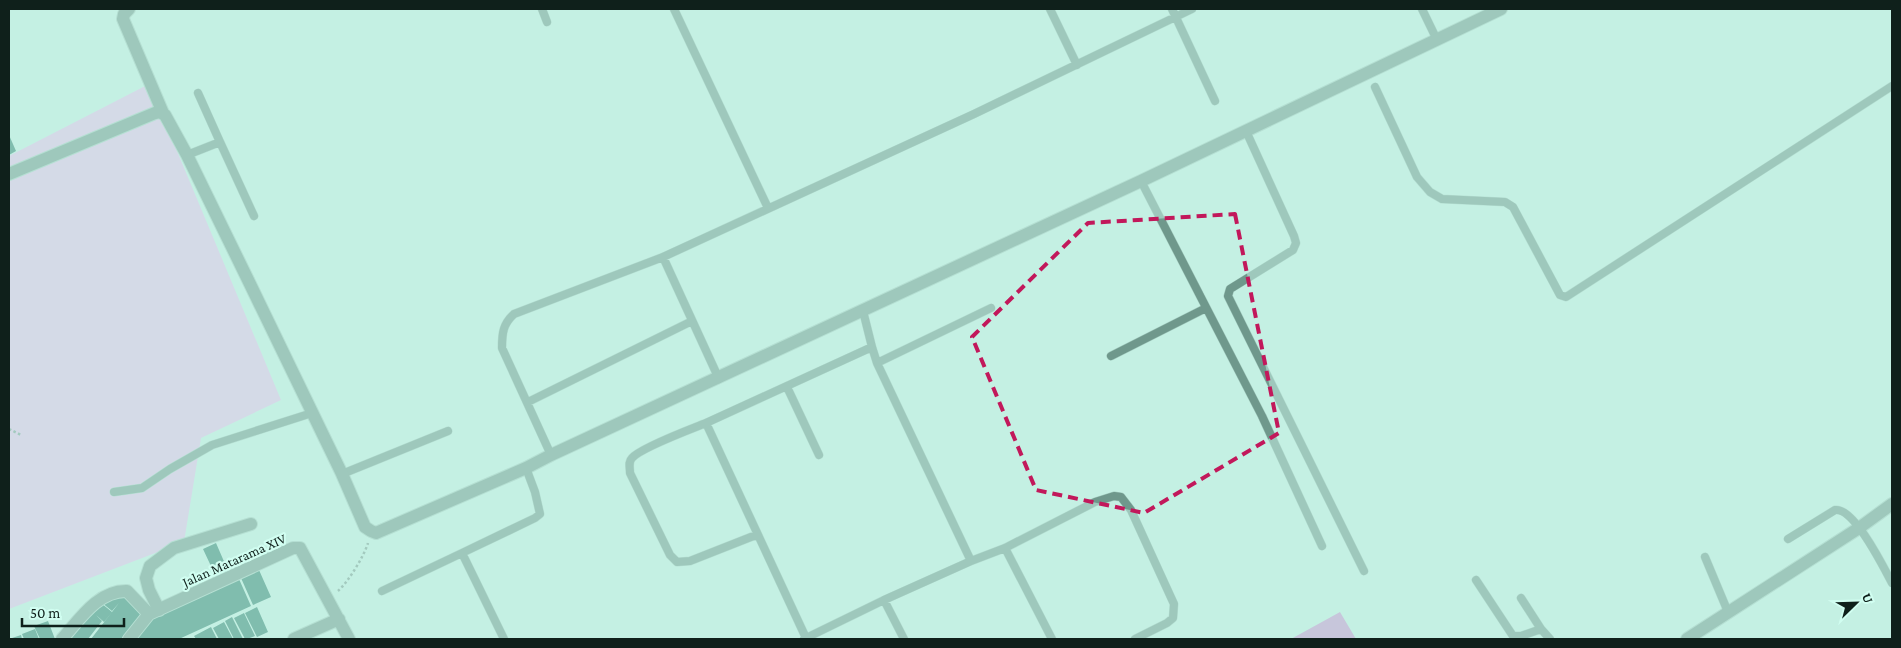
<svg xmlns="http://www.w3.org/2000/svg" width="1901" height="648" viewBox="0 0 1901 648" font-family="'Crimson Pro',serif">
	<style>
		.green { fill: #e7beec }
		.forest { fill: #ca93d1 }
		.building { fill: #2d7f6d }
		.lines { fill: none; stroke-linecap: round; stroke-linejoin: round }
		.lane-casing { stroke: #a3cbbf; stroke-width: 9 }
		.street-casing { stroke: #a3cbbf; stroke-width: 14 }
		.path { stroke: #7b9c92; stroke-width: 2.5; stroke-dasharray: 2.5 2.5; stroke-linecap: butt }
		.lane { stroke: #6f988c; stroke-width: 8 }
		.street { stroke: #6f988c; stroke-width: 12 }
		.marked { fill: none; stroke: #c2185b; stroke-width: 4; stroke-dasharray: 10 6; stroke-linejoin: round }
		.labels { text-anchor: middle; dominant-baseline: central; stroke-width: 4.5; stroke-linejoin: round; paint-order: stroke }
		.street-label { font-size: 14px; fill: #0f201b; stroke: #d1fef1 }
	</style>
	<rect width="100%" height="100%" fill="#c4f0e3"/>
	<!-- green -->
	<path class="green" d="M149 84 281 400 201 438 184 542 9 609V156Z"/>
	<!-- forest -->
	<path class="forest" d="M1340 612 1356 639H1291Z"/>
	<!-- building -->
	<path class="building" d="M9 135 16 151 9 155Z
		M216 543 229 573 217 579 203 549Z
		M259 570 271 597 253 605 241 578Z
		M239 579 251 606 179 639H134L151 619Z
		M123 593 144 611 121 639H91L119 603 112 611 101 602Z
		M101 603 112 612 104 622 96 615 102 621 88 639H65Z
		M257 607 268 632 257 637 245 613Z
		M244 613 255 636 247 639H245L234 618Z
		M232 617 243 639H234L225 621Z
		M48 621 55 639H40L34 626Z
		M224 622 233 639H219L213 628Z
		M211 627 217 639H196L194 636Z
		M35 629 39 639H24L22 634Z
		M21 635 22 639H9Z"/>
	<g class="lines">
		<defs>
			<path id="lane" d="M542 9 547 22
				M674 9 768 208
				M1050 9 1077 65
				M1172 9 1215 101
				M1422 9 1437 40
				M1375 87 1417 177 1430 192 1442 199 1505 202 1513 207 1560 295 1566 297 1892 86
				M198 93 220 142
				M1246 131 1294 236 1296 243 1293 250 1230 289 1228 296 1364 571
				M187 155 220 142 254 216
				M1141 181 1262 416 1322 546
				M663 257 719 379
				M863 311 872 347
				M1111 356 1206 308
				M877 363 991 308
				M787 387 819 455
				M528 402 692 321
				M706 423C691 429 640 448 632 458 628 462 630 467 630 473L670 555 677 562 690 561 756 535
				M551 455 502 348C502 333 503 324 514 314L663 257 974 114 1192 9
				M342 474 448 431
				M114 492 142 488 170 469 212 445 312 413
				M1788 539 1835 510C1854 507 1884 568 1892 583
				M1005 548 1052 639
				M1705 557 1728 612
				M1476 580 1513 636H1521L1541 629
				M382 591 462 553
				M1521 598 1541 629 1550 639
				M884 600 971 561 1005 548 1095 502 1114 496 1121 497 1131 510 1174 604 1173 618 1167 623 1135 639
				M806 638 706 423 872 347 877 363 971 561
				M504 639 462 553 535 518 540 514 535 492 526 468
				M804 639 884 600 904 639"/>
			<path id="street" d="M129 9 124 14 123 19 163 113
				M9 174 155 113 160 112 165 115 187 155 250 284 342 474 365 527 371 531 376 533 526 468 551 455 1141 181 1501 9
				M159 610 149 590 146 578 150 566 174 548 251 524
				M62 639C79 620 98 590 127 591L149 614
				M129 639 149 614 293 548H300L349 639
				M294 639 339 619
				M1687 639 1859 528 1892 504"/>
		</defs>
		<!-- lane casing -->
		<use href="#lane" class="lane-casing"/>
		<!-- street casing -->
		<use href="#street" class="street-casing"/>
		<!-- path -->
		<path class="path" d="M9 429 21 435
			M338 591C349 581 364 556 368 543"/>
		<!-- lane -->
		<use href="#lane" class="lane"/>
		<!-- street -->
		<use href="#street" class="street"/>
	</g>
	<!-- marked area -->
	<path d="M0 0H1901V648H0ZM1235 214 1279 433 1144 513 1036 490 972 337 1088 223Z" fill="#c4f0e3" fill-opacity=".55" fill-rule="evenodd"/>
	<path class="marked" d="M1235 214 1279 433 1144 513 1036 490 972 337 1088 223Z"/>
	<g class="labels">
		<!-- street labels -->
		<g class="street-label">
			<text transform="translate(234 560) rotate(-24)">Jalan Matarama XIV</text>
		</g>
	</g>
	<!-- border -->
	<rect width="1901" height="648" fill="none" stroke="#0f201b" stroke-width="20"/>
	<!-- north arrow -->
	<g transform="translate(1856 603) rotate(67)" stroke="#d1fef1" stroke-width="4" paint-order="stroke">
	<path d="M0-4L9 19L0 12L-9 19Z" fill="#0f201b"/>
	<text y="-8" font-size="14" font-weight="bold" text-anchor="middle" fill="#0f201b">U</text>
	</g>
	<!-- scale -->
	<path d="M22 618v8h102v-8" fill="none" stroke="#0f201b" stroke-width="2.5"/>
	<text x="30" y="618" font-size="15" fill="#0f201b" stroke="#d1fef1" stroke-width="4" paint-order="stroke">50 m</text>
</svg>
